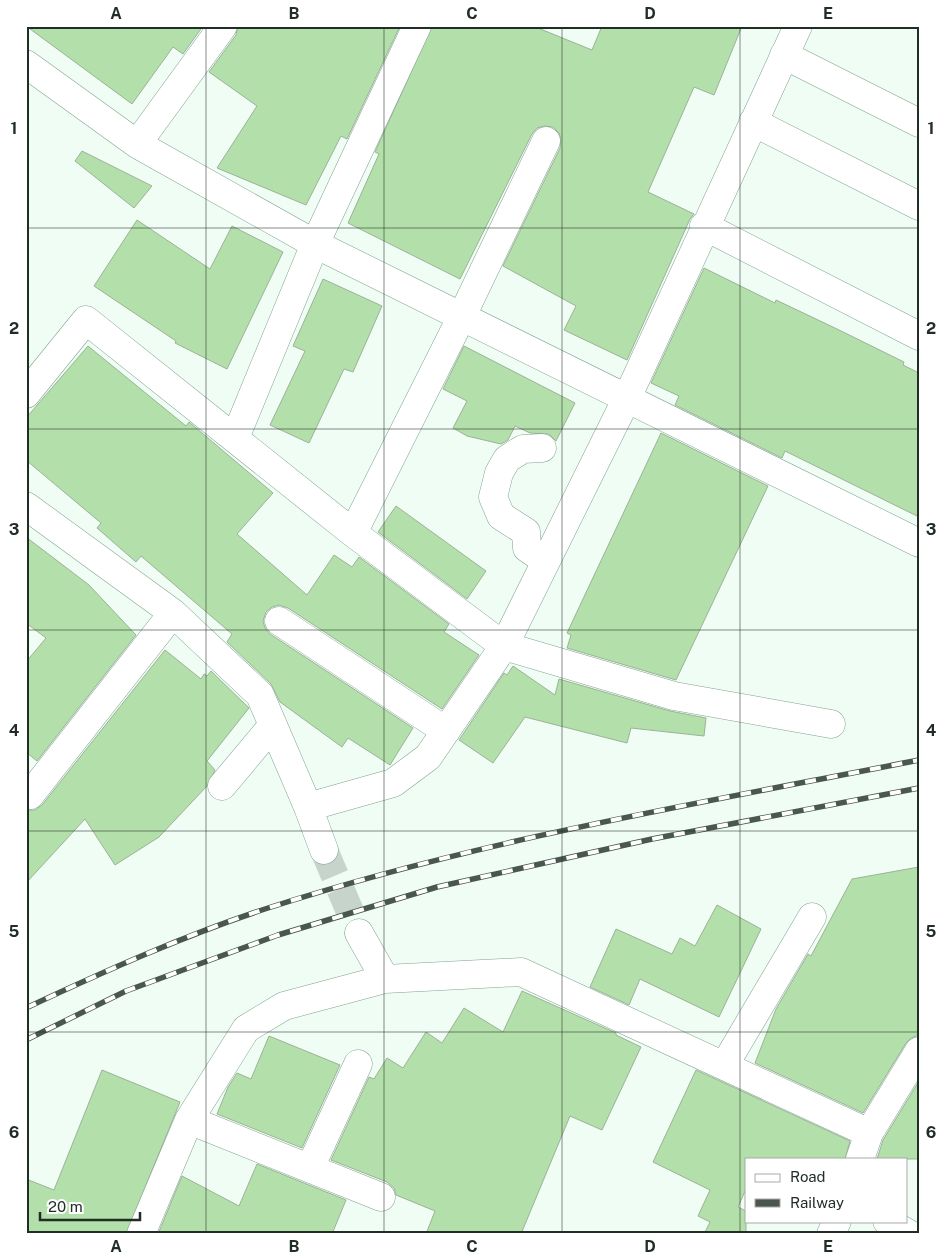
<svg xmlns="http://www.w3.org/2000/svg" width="945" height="1260" viewBox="0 0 945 1260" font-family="'Public Sans',sans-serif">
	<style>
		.building { fill: #b3dfaa; stroke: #9cb297 }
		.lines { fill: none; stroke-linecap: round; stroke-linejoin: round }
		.minor-tunnel { stroke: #c7d4cc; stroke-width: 28; stroke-dasharray: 28 14; stroke-linecap: butt }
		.minor-casing { stroke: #82a390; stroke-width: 29 }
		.minor { stroke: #fff; stroke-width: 28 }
		.rail-casing { stroke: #4a574f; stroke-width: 5.5 }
		.rail { stroke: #fff; stroke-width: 4; stroke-dasharray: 11; stroke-linecap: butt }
		.grid { fill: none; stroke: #212e26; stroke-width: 1; stroke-opacity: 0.55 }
		.neatline { fill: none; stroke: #212e26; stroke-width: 2 }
		.grid-label { font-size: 16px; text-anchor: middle; font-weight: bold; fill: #212e26 }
	</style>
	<rect width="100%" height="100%" fill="#f0fdf5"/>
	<!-- building -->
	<path class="building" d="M26 26H203L183 54 173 47 132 104Z
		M238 26H400L347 139 341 136 306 205 217 168 257 106 209 72 236 35Z
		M432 26H533L592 50 602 26H742L714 95 694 87 648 192 694 214 690 219 627 360 564 330 576 306 503 266 560 148 561 139 559 133 553 127 544 126 537 128 532 134 460 279 348 223 379 154 375 152Z
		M82 151 152 186 134 208 75 161Z
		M137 220 210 269 232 226 283 252 227 369 175 343 176 341 94 286Z
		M704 268 775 303 776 300 837 329 904 362 903 365 919 373V517L785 451 782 458 675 405 679 396 651 383Z
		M323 279 382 306 353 372 344 369 309 443 270 425 305 351 293 346Z
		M88 346 186 426 189 422 273 493 237 534 307 595 334 555 352 567 359 557 449 624 444 632 479 655 442 709 288 608 279 605 272 607 266 612 263 621 265 628 270 634 413 728 390 765 348 738 342 747 280 702 271 684 227 642 232 634 141 556 136 562 97 528 101 523 26 460V418Z
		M464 346 575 403 556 441 549 434 530 433 515 426 508 440 501 444 467 436 453 428 467 401 443 389Z
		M661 433 768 486 676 680 567 648 571 635 567 633Z
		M396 506 486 571 467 599 378 532Z
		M26 537 89 585 136 635 37 761 26 752V662L46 638 26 623Z
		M165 650 201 679 204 674 207 676 211 671 249 708 207 761 215 770 207 786 159 837 115 865 85 819 26 883V810H35L42 805Z
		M513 666 555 695 559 679 670 711 706 718 704 736 631 728 627 743 525 717 493 763 459 740 504 673 507 675Z
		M919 867V1035L911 1038 906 1043 863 1113 755 1063 776 1009 808 954 811 956 852 879Z
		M717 905 761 929 719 1017 640 979 629 1005 590 987 616 929 672 954 680 938 695 946Z
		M522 991 616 1033V1035L641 1047 602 1130 570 1116 521 1234H426L435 1211 396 1195 394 1188 387 1182 331 1160 369 1077 374 1079 387 1058 403 1068 426 1032 442 1043 464 1008 503 1032Z
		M269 1036 340 1065 302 1148 217 1114 228 1087 237 1073 251 1079Z
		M102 1070 180 1102 126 1234H26V1179L54 1190Z
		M696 1070 850 1141 845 1159H746V1189L738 1207 746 1211V1234H704L710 1222 698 1216 710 1190 653 1162Z
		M919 1081V1159H877L883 1140Z
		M257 1164 346 1200 332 1234H158L182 1176 239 1206Z"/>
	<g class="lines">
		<!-- minor-tunnel -->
		<path class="minor-tunnel" d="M324 850 359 933"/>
		<defs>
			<path id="minor" d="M784 55 919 123
				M26 64 137 144 315 244 919 543
				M753 122 919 206
				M137 144 223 26
				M704 226 919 336
				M26 394 86 320 353 533 504 646 674 696 831 724
				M235 438 315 244 417 26
				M542 448 523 449 507 459 499 473 493 497 501 516 526 532 527 548 546 561
				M26 506 173 613 260 695 308 807 324 850
				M353 533 462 316 546 141
				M279 621 446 731
				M222 786 273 725
				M26 792 30 795 173 613
				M308 807 393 783 428 757 504 646 627 398 798 26
				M359 933 385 979
				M724 1066 812 917
				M189 1120 381 1197
				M860 1159 869 1133
				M310 1168 358 1064
				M887 1221 909 1234
				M141 1234 189 1120 246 1029 284 1006 385 979 521 972 869 1133 919 1051
				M831 1234 837 1221"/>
		</defs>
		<!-- minor casing -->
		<use href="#minor" class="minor-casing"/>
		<!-- minor -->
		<use href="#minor" class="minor"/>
		<defs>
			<path id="rail" d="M26 1008C105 971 185 935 268 908 479 840 701 803 919 760
				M26 1040 126 991 278 935 437 887 652 839 919 788"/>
		</defs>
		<!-- rail casing -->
		<use href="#rail" class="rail-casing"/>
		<!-- rail -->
		<use href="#rail" class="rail"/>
	</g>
	<!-- grid -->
	<path class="grid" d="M206 26V1234M384 26V1234M562 26V1234M740 26V1234M26 228H919M26 429H919M26 630H919M26 831H919M26 1032H919"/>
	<!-- border -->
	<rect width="945" height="1260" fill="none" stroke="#ffffff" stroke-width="55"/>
	<!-- legend -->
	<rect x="745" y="1158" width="162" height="65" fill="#ffffff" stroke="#a6aba8"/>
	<rect x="755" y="1174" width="25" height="8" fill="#ffffff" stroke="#a6aba8"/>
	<text x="790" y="1182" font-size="15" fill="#212e26">Road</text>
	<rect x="755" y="1199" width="25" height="8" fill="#4a574f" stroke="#a6aba8"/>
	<text x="790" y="1208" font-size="15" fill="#212e26">Railway</text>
	<!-- scale -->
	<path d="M40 1212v8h100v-8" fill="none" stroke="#212e26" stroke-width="2.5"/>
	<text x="48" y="1212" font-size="15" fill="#212e26" stroke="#ffffff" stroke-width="4" paint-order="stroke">20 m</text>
	<rect x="28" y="28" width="890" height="1204" class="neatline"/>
	<g class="grid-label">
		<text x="116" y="19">A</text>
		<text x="294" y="19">B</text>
		<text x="472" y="19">C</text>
		<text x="650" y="19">D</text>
		<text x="828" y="19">E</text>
		<text x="14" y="134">1</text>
		<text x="931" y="134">1</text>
		<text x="14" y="334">2</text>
		<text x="931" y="334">2</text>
		<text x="14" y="535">3</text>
		<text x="931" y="535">3</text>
		<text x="14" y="736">4</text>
		<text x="931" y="736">4</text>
		<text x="14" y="937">5</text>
		<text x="931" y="937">5</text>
		<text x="14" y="1138">6</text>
		<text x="931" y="1138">6</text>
		<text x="116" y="1252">A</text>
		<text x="294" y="1252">B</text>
		<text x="472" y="1252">C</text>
		<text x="650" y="1252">D</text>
		<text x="828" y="1252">E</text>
	</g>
</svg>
